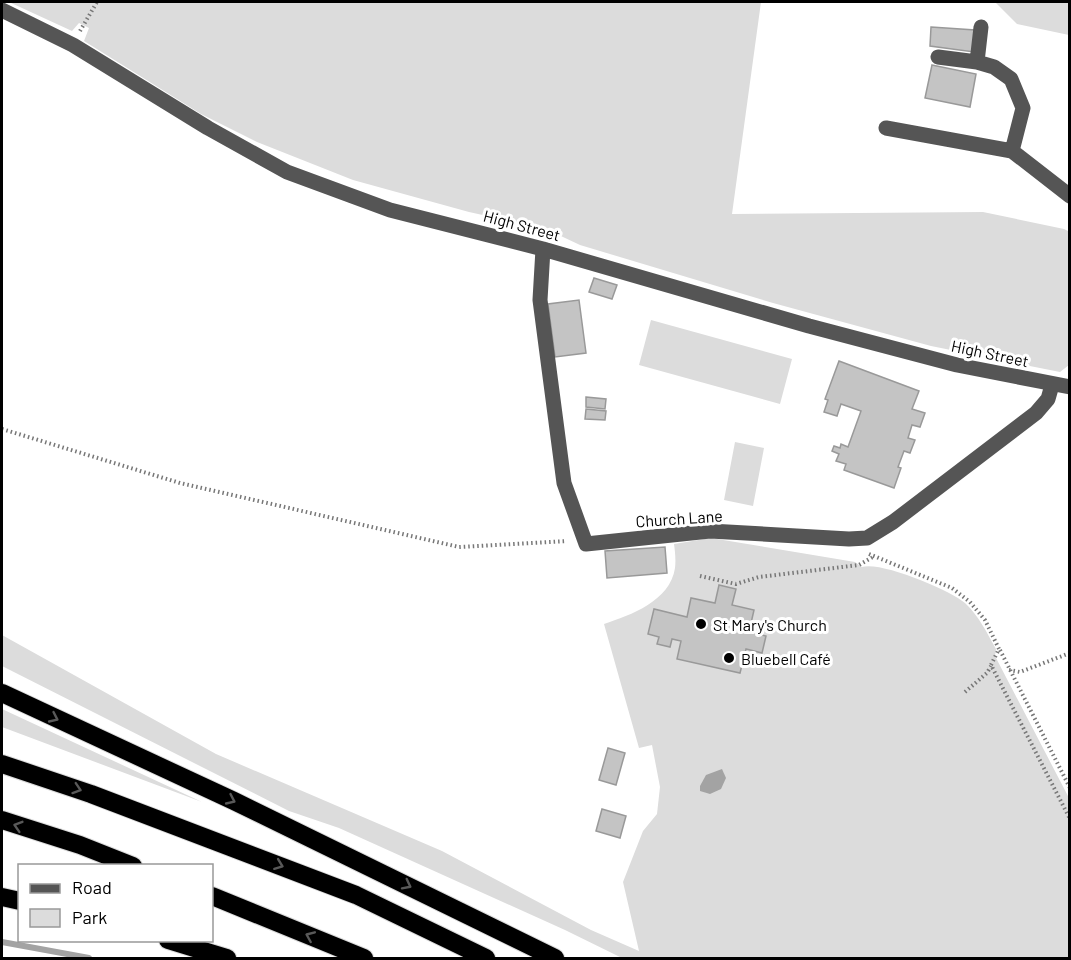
<svg xmlns="http://www.w3.org/2000/svg" width="1071" height="960" viewBox="0 0 1071 960" font-family="Barlow,sans-serif">
	<style>
		.green { fill: #dcdcdc }
		.water { fill: #a3a3a3 }
		.lines { fill: none; stroke-linecap: round; stroke-linejoin: round }
		.stream { stroke: #a3a3a3; stroke-width: 6 }
		.building { fill: #c4c4c4; stroke: #999; stroke-width: 1.5 }
		.highway-casing { stroke: #dbdbdb; stroke-width: 20 }
		.path { stroke: #777; stroke-width: 4; stroke-dasharray: 1.5 3; stroke-linecap: butt }
		.minor { stroke: #555; stroke-width: 15 }
		.highway { stroke: #000; stroke-width: 18 }
		.oneway { stroke: #595959 }
		.poi-dot { fill: #000; stroke: #fff; stroke-width: 2 }
		.labels { text-anchor: middle; dominant-baseline: central; stroke-width: 6; stroke-linejoin: round; paint-order: stroke }
		.street-label { font-size: 16px; fill: #000; stroke: #fff }
		.poi-label { font-size: 16px; fill: #000; stroke: #fff; text-anchor: start }
	</style>
	<rect width="100%" height="100%" fill="#fff"/>
	<!-- green -->
	<path class="green" d="M9 2H761L732 214 983 212 1064 229 1070 232 1069 365 1060 372 931 346 773 303 580 245 546 229 469 212 353 180 257 142 201 114 84 41 89 28 79 23 72 31Z
		M995 2H1069V35L1017 24Z
		M651 320 792 359 780 404 639 365Z
		M735 442 764 448 753 506 724 500Z
		M711 538 855 562 862 567C881 561 950 590 965 603 979 616 987 633 996 649L995 656 1069 798V958H622L565 930 339 828 289 811 2 666V635L216 754 442 851 591 930 639 951 623 882 643 831 657 814 660 787 652 745 639 748 604 624C631 615 670 601 675 568 676 560 675 551 674 544Z
		M2 709 202 802 2 727Z"/>
	<!-- water -->
	<path class="water" d="M722 769 726 778 721 789 710 794 700 791V786L706 775Z"/>
	<g class="lines">
		<!-- stream -->
		<path class="stream" d="M2 942 89 958"/>
	</g>
	<!-- building -->
	<path class="building" d="M931 27 975 30 974 52 930 46Z
		M932 65 976 74 970 107 925 98Z
		M594 278 617 285 612 299 589 292Z
		M579 300 586 353 555 357 548 304Z
		M839 361 919 391 912 409 925 413 920 427 912 425 908 438 915 440 910 453 904 451 898 467 901 468 894 488 844 470 846 464 836 461 839 454 832 451 834 446 840 448 841 444 848 447 861 411 841 404 837 416 824 412 828 400 825 399Z
		M586 397 606 399 605 409 586 407Z
		M586 409 606 411 605 420 585 419Z
		M665 547 667 573 607 578 605 551Z
		M719 585 736 589 732 605 754 610 749 632 766 636 762 653 746 649 740 673 677 659 681 641 672 639 670 647 657 644 659 637 648 634 654 609 687 617 691 598 715 603Z
		M608 748 625 753 616 785 599 780Z
		M602 809 626 816 620 838 596 831Z"/>
	<g class="lines">
		<defs>
			<path id="highway" d="M2 693 234 801 555 958
				M2 764 91 794 356 895 486 958
				M2 820 80 845 133 866
				M212 896 364 958
				M2 897 20 901
				M168 940 227 958"/>
		</defs>
		<!-- highway casing -->
		<use href="#highway" class="highway-casing"/>
		<!-- path -->
		<path class="path" d="M80 31 97 2
			M2 429 180 483 459 547 567 541
			M869 554 952 588 970 602 985 620 999 649 991 665 1070 819
			M700 576 736 584 759 577 859 565 873 557
			M1000 650 1070 788
			M1009 670 1020 672 1070 653
			M965 692 987 673 991 666"/>
		<!-- minor -->
		<path class="minor" d="M2 10 73 45 208 128 287 172 390 210 543 249 809 326 957 365 1070 387
			M938 57 977 62 994 67 1011 79 1023 108 1012 151 1070 196
			M977 62 981 27
			M886 128 1012 151
			M543 249 540 300 564 483 586 544 710 531 849 539 867 538 893 522 1036 413 1048 399 1052 385"/>
		<!-- highway -->
		<use href="#highway" class="highway"/>
	</g>
	<!-- one-way arrows -->
	<defs><path id="oneway-chevron" d="M-2-3.5L2.5 0L-2 3.5" fill="none" stroke-width="1.6" stroke-linecap="round" stroke-linejoin="round" transform="scale(1.5)"/></defs>
	<g class="oneway">
		<use href="#oneway-chevron" transform="translate(54 718) rotate(25)"/>
		<use href="#oneway-chevron" transform="translate(77 789) rotate(18)"/>
		<use href="#oneway-chevron" transform="translate(231 800) rotate(25)"/>
		<use href="#oneway-chevron" transform="translate(18 826) rotate(-163)"/>
		<use href="#oneway-chevron" transform="translate(279 865) rotate(21)"/>
		<use href="#oneway-chevron" transform="translate(407 885) rotate(27)"/>
		<use href="#oneway-chevron" transform="translate(310 936) rotate(-157)"/>
	</g>
	<!-- markers -->
	<g class="poi-dot">
		<circle cx="701" cy="624" r="6"/>
		<circle cx="729" cy="658" r="6"/>
	</g>
	<g class="labels">
		<!-- street labels -->
		<g class="street-label">
			<text transform="translate(522 225) rotate(15)">High Street</text>
			<text transform="translate(990 353) rotate(12)">High Street</text>
			<text transform="translate(679 518) rotate(-4)">Church Lane</text>
		</g>
		<!-- poi labels -->
		<g class="poi-label">
			<text x="713" y="624">St Mary's Church</text>
			<text x="741" y="658">Bluebell Café</text>
		</g>
	</g>
	<!-- border -->
	<rect width="1071" height="960" fill="none" stroke="#000000" stroke-width="6"/>
	<!-- legend -->
	<rect x="18" y="864" width="195" height="78" fill="#ffffff" stroke="#999999" stroke-width="1.5"/>
	<rect x="30" y="884" width="30" height="9" fill="#555555" stroke="#999999" stroke-width="1.5"/>
	<text x="72" y="894" font-size="18" fill="#000000">Road</text>
	<rect x="30" y="909" width="30" height="18" fill="#dcdcdc" stroke="#999999" stroke-width="1.5"/>
	<text x="72" y="924" font-size="18" fill="#000000">Park</text>
</svg>
